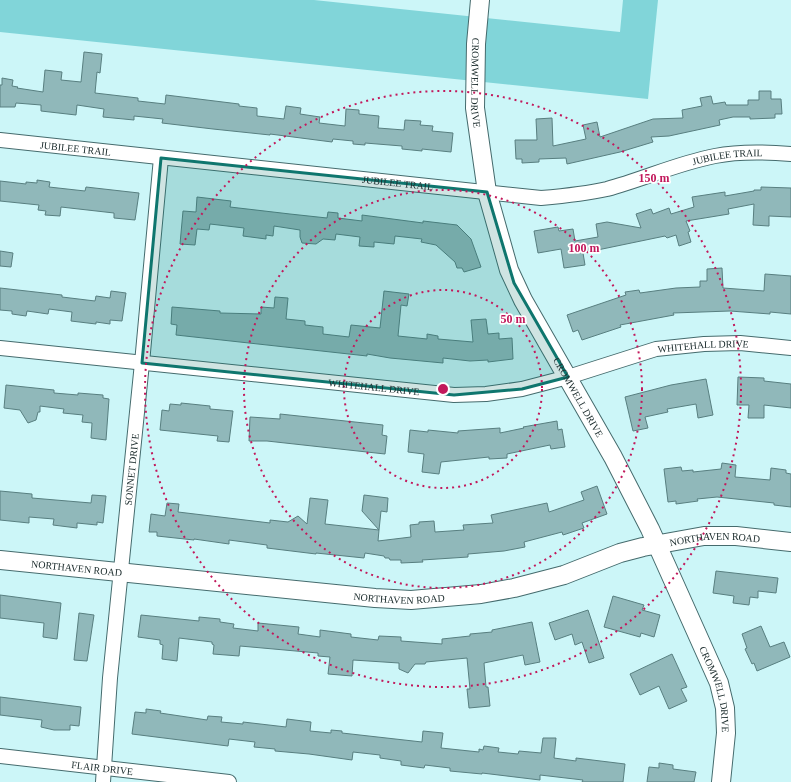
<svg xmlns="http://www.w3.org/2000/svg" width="791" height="782" viewBox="0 0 791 782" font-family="Georgia,serif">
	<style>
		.green { fill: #81d5d9 }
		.building { fill: #90b8ba; stroke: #587f80 }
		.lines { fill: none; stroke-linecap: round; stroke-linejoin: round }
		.minor-casing { stroke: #456b6d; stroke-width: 16 }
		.tertiary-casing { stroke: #456b6d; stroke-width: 20 }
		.minor { stroke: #fff; stroke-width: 14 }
		.tertiary { stroke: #fff; stroke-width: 18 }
		.marked { fill: #0f766e; fill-opacity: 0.2; stroke: #0f766e; stroke-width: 3; stroke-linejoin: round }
		.ring { fill: none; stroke: #c2185b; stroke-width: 2; stroke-dasharray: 2 4 }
		.labels { text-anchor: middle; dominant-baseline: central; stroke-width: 3.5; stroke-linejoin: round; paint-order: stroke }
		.street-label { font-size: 10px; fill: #203031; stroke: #fff }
		.centre { fill: #c2185b; stroke: #fff; stroke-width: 2 }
		.ring-label { font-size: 12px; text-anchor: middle; font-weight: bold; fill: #c2185b; stroke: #fff; stroke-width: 3.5; stroke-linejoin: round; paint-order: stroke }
	</style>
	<rect width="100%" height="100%" fill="#ccf6f8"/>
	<!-- green -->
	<path class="green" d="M0 0H314L620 32 623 0H658L648 99 0 32Z"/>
	<!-- building -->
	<path class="building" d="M84 52 102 54 100 73 97 72 95 93 138 98V101L165 104 166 95 239 104V106L257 108V116L284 119 286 106 301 108 300 114 320 117 319 123 345 126 346 109 359 110V114L379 116 378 128 404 130 405 120 421 121 420 125 433 126 432 131 453 133 451 152 422 149V151L402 149V146L365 143V145L353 144V141L333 139 332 142 270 134V135L213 129 162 123 163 119 134 116V120L103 117 104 109 77 105 76 115 41 111V105L16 103 15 107H0V85H2V78L13 80 12 86 18 87 17 88 43 92 45 70 62 72 61 80 81 82Z
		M759 91H771V99H781L782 114H775V118L750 119V117H733L719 120 720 125 669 136 651 137 653 142 620 152 567 164 566 158 539 159V162L522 163V159H516L515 140H537L536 119 552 118 553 146 586 139 583 125 597 122 600 137 653 119 683 118 682 110 702 106 700 98 711 96 713 104 725 102 726 105H748V100H759Z
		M37 180 50 182 49 187 85 191 86 187 139 193 135 220 114 218V213L61 207 60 216 45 215 46 211 38 210 39 205 0 201V181L26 184V182L37 183Z
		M761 187 791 188V217L769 216V226L753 225 754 204 728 209 729 214 686 221 690 231 688 232 691 242 679 246 676 235 667 238 665 236 583 253 585 265 564 268 561 249 538 253 534 231 558 227 559 231 573 229 575 241 598 237 596 224 607 222 641 228 636 214 651 209 653 214 669 208 671 214 694 207 692 197 725 192V196L754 191V190H761Z
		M197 197 231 201 230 207 290 214 327 218 328 212 338 213V218L362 221V215L423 223V221L457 225 471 239 481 267 464 272 462 268H457L455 262 436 245 421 242 422 239 395 236 394 244 374 242V247L359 246 360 237 336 234 335 240 323 239 316 244 302 243 300 237V230L274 226 273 236 266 235V239L243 236 244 228 210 224 209 230 197 229 195 245 180 244 183 211 196 212Z
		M0 251 13 253 11 267 0 266Z
		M722 268 723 288 764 291 765 274 791 276V314L770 312V314L730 311 673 313 674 315 620 325 621 327 582 340 578 330 573 332 567 315 626 295 625 292 639 290 640 293 676 288 700 287V281H707V269Z
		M0 288 62 295V297L95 301 96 296 110 298 111 291 126 293 122 321 110 320V324L96 322V324L71 321 72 312 49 309 48 314 27 311 26 316 12 314V311L0 310Z
		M384 291 409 294 407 306 401 305 398 336 427 339V334L438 336V339L473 342 471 320 486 319 488 334 499 333V339L512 338 513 359 488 362V360L470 361 443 358V363L390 358 367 354V356L176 335 177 325 171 324 172 307 220 311V313L261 314V307L274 308 275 297 288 298 286 319 305 321V325L323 327V334L349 337 351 325 380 328Z
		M738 377 764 378V381L791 384V408L764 405V418H748L749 405H737Z
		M706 379 713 415 698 418 696 404 667 409 668 412 645 417 648 428 633 431 625 397 671 385Z
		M6 385 54 390V393L78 395V393L103 395V398L109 399 106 440 91 438 92 423 82 422 83 415 63 413 64 409 40 406V412H38L36 420 28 423 20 410 4 408Z
		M181 403 210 406V409L233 411 229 442 217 441 218 436 160 430 162 410 169 411 170 404 181 405Z
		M280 414 383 425 382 435 387 436 385 454 267 441H249L250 417 280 419Z
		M557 421 558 430 562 429 565 447 551 449 550 445 507 454V458L489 459V457L441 462 439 474 422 472 424 454 408 452 410 430 428 432V430L458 433V431L500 428V433L524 428 523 427Z
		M722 463 736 465 735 477 770 480 771 468 786 470V473L791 474V507L774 505V503L717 497 697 499 698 501 676 504V501L668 502 664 469 681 467 682 471 693 470V472L721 469Z
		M597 486 607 514 582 523 584 528 563 535 562 532 524 542 525 547 504 551 468 554V557L422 560 423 562 401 563V560H390L389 558H385L384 556 365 553 364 558 316 553V554L267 548V545L229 540V544L194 539V540L157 536V532H149L151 514 165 516 167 503 179 504 178 512 270 523V520L288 522 298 516 307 524 310 498 328 500 325 524 379 530 378 541 411 537 410 525 419 524V522L434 521 435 532 464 530 463 525 493 523 491 515 547 503 549 512 584 500 581 492Z
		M0 491 32 494V498L91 503 92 495 106 496 103 523 97 522V525L77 523V528L53 525 54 519 29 517V523L0 520Z
		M364 495 388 498 387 512 381 511 379 530 362 511Z
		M716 571 778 578 776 593 758 591V598L750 597 749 605 733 603 734 596 713 593Z
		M0 595 61 603 57 639 43 637 44 623 0 618Z
		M613 596 644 605 642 610 660 615 654 637 641 633 640 637 604 627Z
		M588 610 604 658 589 663 582 642 575 645 572 634 555 640 549 623Z
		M79 613 94 615 87 661 74 660Z
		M141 615 199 621V617L220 619V622L234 624 233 628 258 631V623L299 627 298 634 320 637V630L351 634V637L378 640 379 636 401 637V641L442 644V639L470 636V634L492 632V630L532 622 540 662 525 665 523 655 484 663 486 687H488L490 706 469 708 467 689H470L467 658 426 662 425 664H415L408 673 399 669V663L353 660 352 676 328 674 330 657 318 656V653L240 646 239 656 213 654 214 645 212 644V642L179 638 177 661 162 659 163 645 160 644V640L138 637Z
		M761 626 770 647 784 642 790 657 757 671 754 663 752 664 745 649 747 648 742 634Z
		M672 654 687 687 681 689 687 701 669 709 659 686 640 695 630 674Z
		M0 697 81 707 79 726 70 725V730H54L41 727 42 720 0 715Z
		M146 709 161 711 160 713 207 720 208 716 222 717 221 722 243 724V722L286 727 287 719 311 722 310 731 331 733V730L342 731V733L422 742 423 731 443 733 441 748 479 752V749L483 750 484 746 499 748 498 752 518 754 519 751 541 753 543 738H556L554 758 576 761V758L625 764 623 782H582L583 780 540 775V780L482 773V774L450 771V768L425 765 424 768 401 765V761L380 758V755L353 752 352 760 309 754 275 751V749L254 747 255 742 229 739 228 746 132 734 135 712 146 713Z
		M659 763 673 765V769L696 772 694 782H647L649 767 659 768Z"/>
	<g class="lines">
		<defs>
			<g id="minor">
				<path id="s1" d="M0 140 541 198C564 196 585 194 607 189 644 179 678 163 715 156 740 151 766 152 791 154"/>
				<path id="s2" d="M0 348 454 395 486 394 522 389 568 377 656 349 704 344 740 343 791 348"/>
				<path id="s3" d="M0 756 229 782"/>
				<path id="s4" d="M103 782 110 678 142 363 161 158"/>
			</g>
			<g id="tertiary">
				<path id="s5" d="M480 0 476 44 475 108 487 192 509 270 523 300 613 457 650 529 719 683 725 708 726 733 721 782"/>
				<path id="s6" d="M0 560 375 598 411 600 481 594 514 588 564 575 620 553 643 547 704 536H736L791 542"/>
			</g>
		</defs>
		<!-- minor casing -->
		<use href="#minor" class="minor-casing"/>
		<!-- tertiary casing -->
		<use href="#tertiary" class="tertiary-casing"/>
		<!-- minor -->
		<use href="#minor" class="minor"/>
		<!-- tertiary -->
		<use href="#tertiary" class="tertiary"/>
	</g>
	<!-- marked area -->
	<path class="marked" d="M161 158 487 192 514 283 568 377 522 389 454 395 142 363Z"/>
	<!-- distance rings -->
	<g class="ring">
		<circle cx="443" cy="389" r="99"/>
		<circle cx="443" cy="389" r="199"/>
		<circle cx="443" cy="389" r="298"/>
	</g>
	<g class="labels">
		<!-- street labels -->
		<g class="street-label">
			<text stroke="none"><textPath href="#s5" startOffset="83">CROMWELL DRIVE</textPath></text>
			<text stroke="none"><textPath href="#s1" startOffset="76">JUBILEE TRAIL</textPath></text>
			<text stroke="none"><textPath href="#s1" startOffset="736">JUBILEE TRAIL</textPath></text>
			<text stroke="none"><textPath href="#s1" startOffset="400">JUBILEE TRAIL</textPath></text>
			<text stroke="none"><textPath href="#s2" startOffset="712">WHITEHALL DRIVE</textPath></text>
			<text stroke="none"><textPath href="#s2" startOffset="376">WHITEHALL DRIVE</textPath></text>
			<text stroke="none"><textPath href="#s5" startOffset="419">CROMWELL DRIVE</textPath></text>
			<text stroke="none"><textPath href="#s4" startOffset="314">SONNET DRIVE</textPath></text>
			<text stroke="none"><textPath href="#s6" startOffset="725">NORTHAVEN ROAD</textPath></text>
			<text stroke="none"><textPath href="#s6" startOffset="77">NORTHAVEN ROAD</textPath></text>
			<text stroke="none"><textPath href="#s6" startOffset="401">NORTHAVEN ROAD</textPath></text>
			<text stroke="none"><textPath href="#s5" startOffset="743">CROMWELL DRIVE</textPath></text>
			<text stroke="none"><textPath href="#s3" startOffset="103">FLAIR DRIVE</textPath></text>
		</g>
	</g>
	<circle cx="443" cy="389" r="6" class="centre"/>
	<g class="ring-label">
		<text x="654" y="182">150 m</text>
		<text x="584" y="252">100 m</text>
		<text x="513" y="323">50 m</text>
	</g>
</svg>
